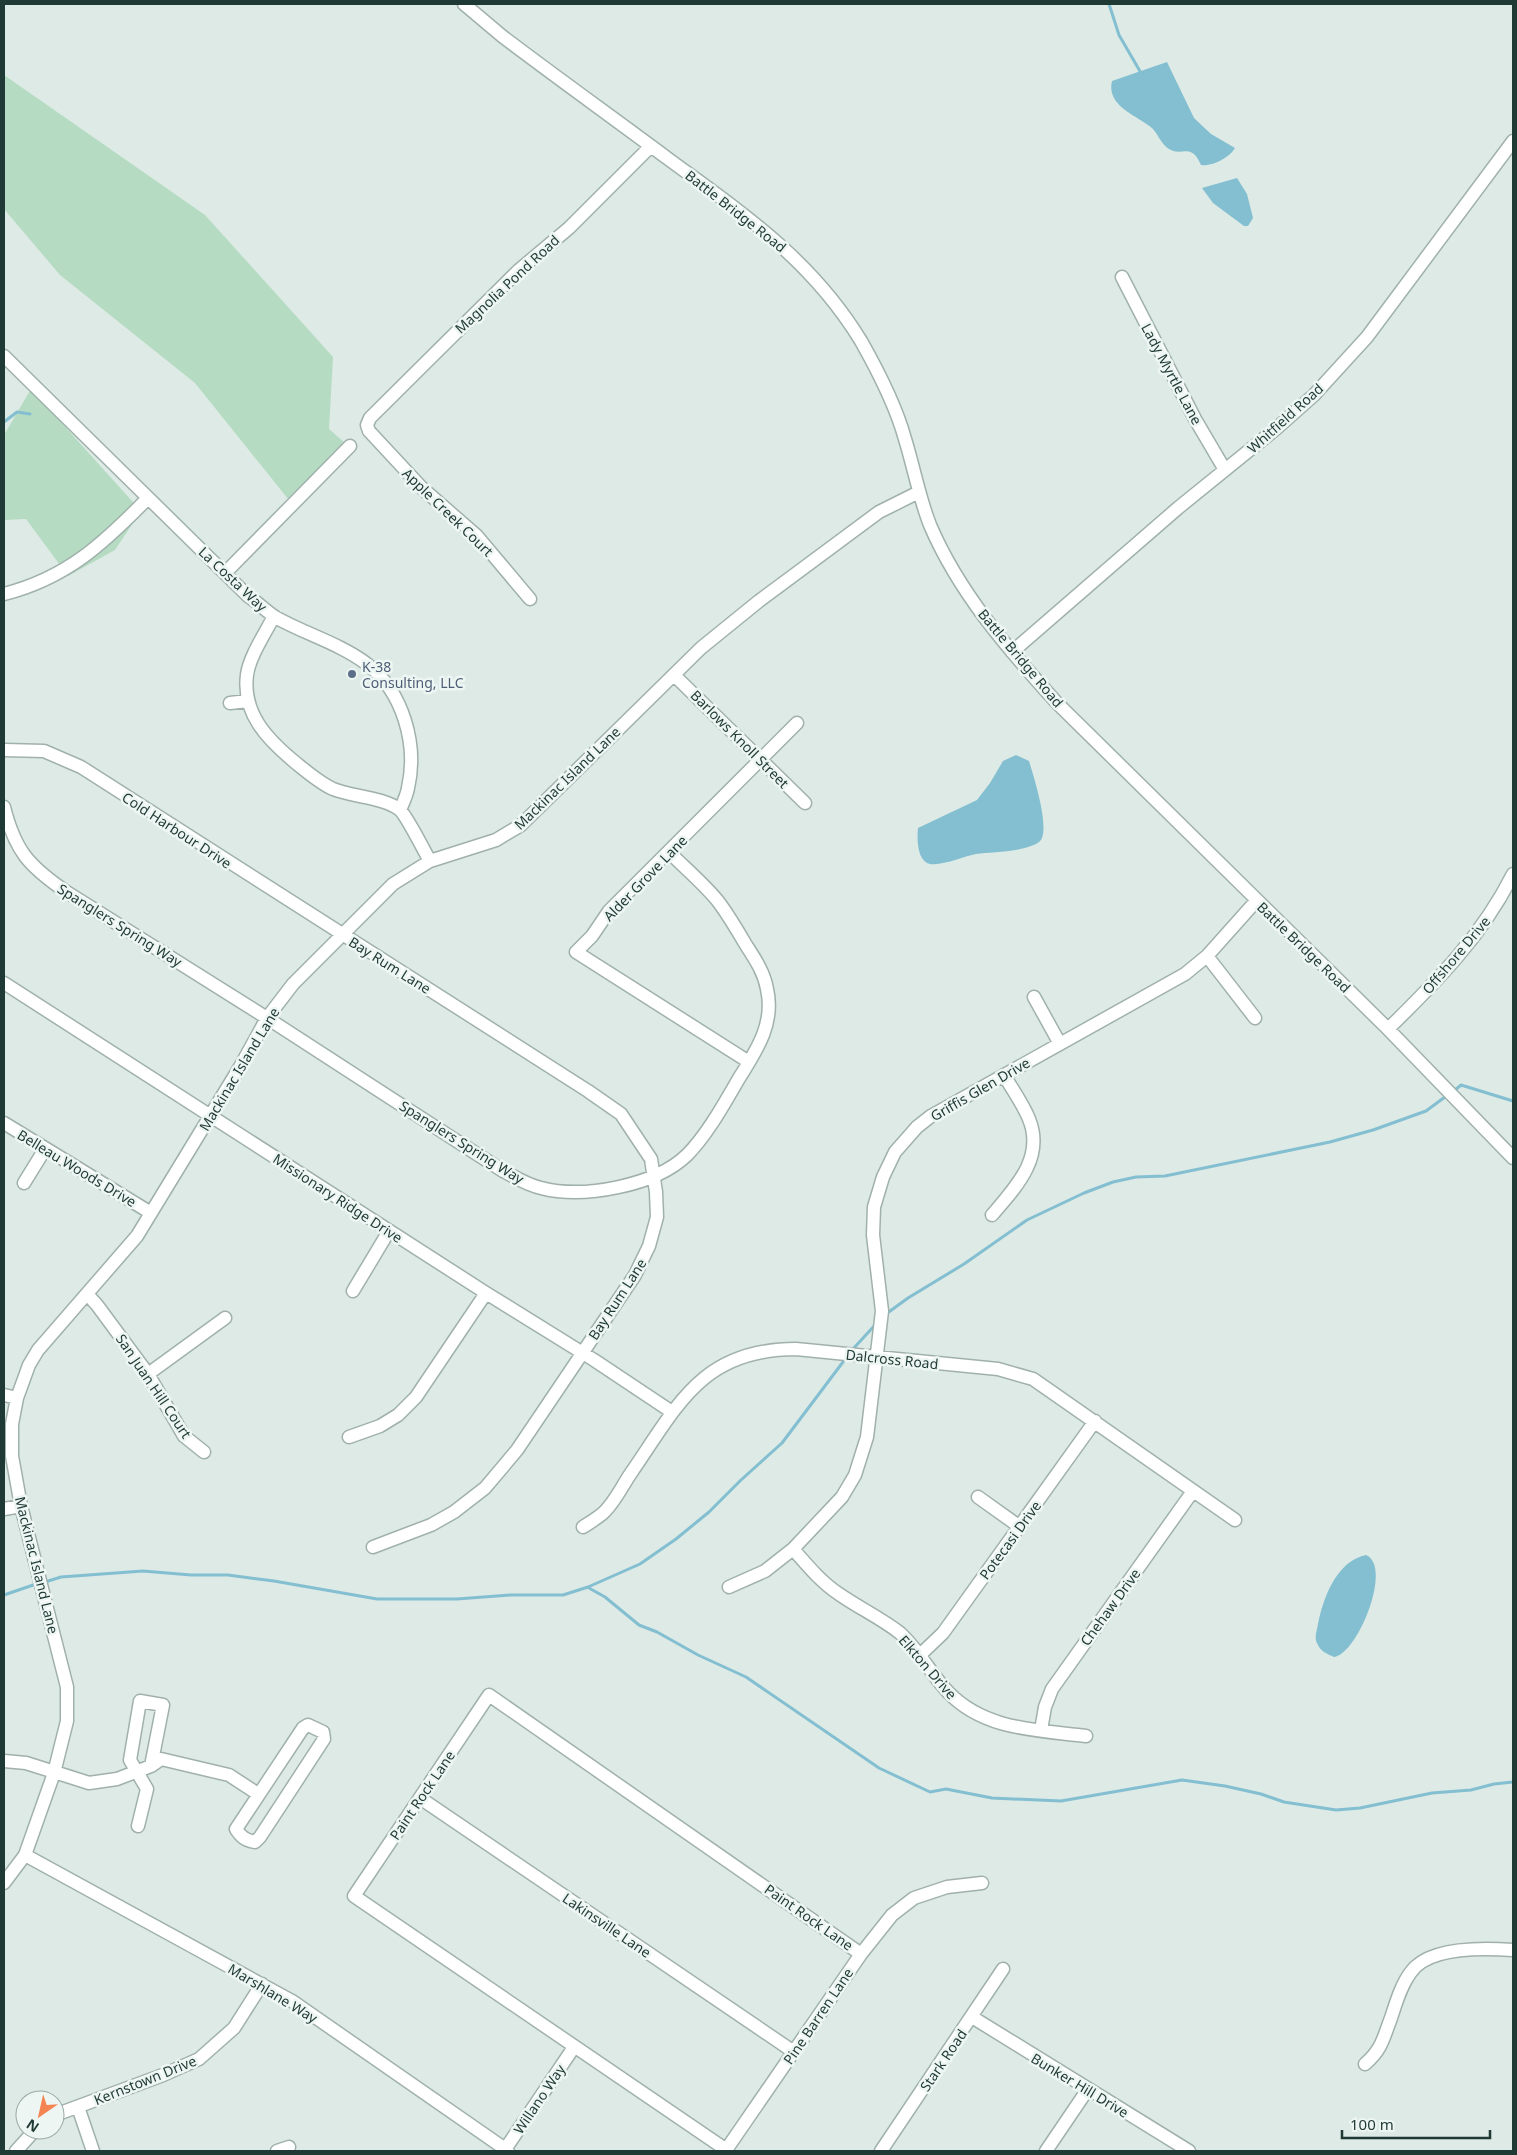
<svg xmlns="http://www.w3.org/2000/svg" width="1517" height="2155" viewBox="0 0 1517 2155" font-family="'Noto Sans',sans-serif">
	<style>
		.green { fill: #b5dcc2 }
		.water { fill: #83bfd1 }
		.lines { fill: none; stroke-linecap: round; stroke-linejoin: round }
		.stream { stroke: #83bfd1; stroke-width: 3 }
		.minor-casing { stroke: #a0b1ac; stroke-width: 15 }
		.minor { stroke: #fff; stroke-width: 12 }
		.service-dot { fill: #5c6f8a; stroke: #eef6f3; stroke-width: 2 }
		.labels { text-anchor: middle; dominant-baseline: central; stroke-width: 5; stroke-linejoin: round; paint-order: stroke }
		.street-label { font-size: 14px; fill: #1f3934; stroke: #eef6f3 }
		.service-label { font-size: 14px; fill: #4e5e75; stroke: #eef6f3; text-anchor: start }
	</style>
	<rect width="100%" height="100%" fill="#ddeae5"/>
	<!-- green -->
	<path class="green" d="M4 75 205 215 333 357 329 429 346 444 293 505 195 383 60 275 4 209Z
		M31 389 141 511 115 550 68 576 26 519 4 520V435Z"/>
	<!-- water -->
	<path class="water" d="M1167 62 1194 118 1211 134 1235 148C1230 157 1212 167 1201 165 1191 142 1182 157 1169 149 1161 144 1158 134 1152 128 1136 115 1106 106 1112 81Z
		M1237 178 1247 194 1253 218 1248 226H1244L1213 203 1202 188Z
		M1016 755 1029 761C1033 774 1052 833 1039 842 1025 852 993 852 976 854 964 856 938 868 927 863 917 858 917 838 918 828L977 800 990 783 1003 761Z
		M1366 1555C1393 1566 1358 1654 1334 1657 1327 1654 1320 1651 1317 1643 1314 1638 1317 1630 1318 1624 1323 1599 1336 1561 1366 1555Z"/>
	<g class="lines">
		<!-- stream -->
		<path class="stream" d="M1109 4 1119 35 1141 73
			M4 422 17 412 30 414
			M1454 1091 1461 1085 1513 1101
			M886 1314 908 1298 964 1264 1027 1220 1084 1193 1113 1182 1136 1177 1165 1176 1330 1142 1373 1130 1426 1111 1449 1094
			M852 1350 876 1324
			M45 1582 61 1577 143 1571 191 1575H228L274 1581 377 1599H457L510 1595H563L588 1587 640 1564 676 1539 709 1512 741 1480 782 1443 846 1358
			M589 1588 605 1597 639 1625 657 1632 698 1655 746 1677 879 1768 930 1792 946 1789 992 1798 1061 1801 1182 1780 1225 1786 1261 1794 1284 1802 1336 1810 1360 1808 1432 1793 1471 1790 1494 1784 1513 1782
			M4 1595 39 1583"/>
		<defs>
			<path id="minor" d="M464 4 502 36C556 77 612 117 667 158 743 214 811 259 861 341 878 371 896 406 905 439 914 468 919 497 930 525 959 593 1008 649 1057 703L1388 1029 1513 1158
				M1122 277 1195 419 1225 470
				M4 356 248 596C257 602 266 611 275 617 305 634 339 643 367 664 403 692 418 744 408 788 407 795 403 803 400 810
				M225 573 350 446
				M4 594C67 578 104 543 148 498
				M530 599 477 536 422 488 369 431 367 425 370 418 519 270 569 228 651 146
				M274 616C266 632 249 657 247 675 242 714 268 740 296 763 307 772 320 783 333 789 353 797 382 797 399 809 406 814 424 851 430 861
				M1012 652 1178 508 1278 427 1314 395 1367 337 1513 141
				M674 675 805 803
				M230 703 248 701
				M4 750 44 751 81 767 588 1091 621 1114 651 1159 656 1192 657 1217 649 1246 635 1275 517 1450 485 1488 454 1512 431 1525 373 1547
				M4 807C15 851 29 866 65 891L267 1018 503 1171C515 1177 527 1185 541 1188 583 1199 655 1186 687 1155 707 1135 724 1104 738 1080 756 1051 775 1024 767 989 764 972 755 959 746 945 737 930 728 914 717 900 703 883 685 868 669 852
				M1207 956 1255 1018
				M4 983 486 1293 594 1360 672 1412
				M1034 997 1060 1044
				M1388 1029C1437 981 1482 936 1513 874
				M749 1062 576 952 592 936 609 911 797 723
				M4 1123 151 1213
				M24 1183 45 1149
				M992 1215C1015 1188 1045 1158 1029 1119 1023 1104 1012 1089 1004 1075
				M353 1291 389 1231
				M87 1294 97 1305 148 1374 184 1436 204 1452
				M148 1374 225 1318
				M4 1395 17 1398
				M349 1437 380 1426 398 1415 416 1397 486 1293
				M978 1497 1020 1527
				M4 1509 21 1506
				M583 1527C589 1523 596 1519 602 1514 614 1504 622 1486 631 1473 678 1405 702 1349 796 1349L998 1369 1033 1379 1235 1520
				M793 1549C807 1565 821 1582 839 1594 859 1608 881 1618 900 1633 919 1650 930 1673 948 1692 984 1730 1037 1730 1086 1736
				M729 1587 765 1571 793 1549 842 1497 855 1475 867 1437 882 1311 873 1235 874 1207 883 1177 895 1152 917 1127 931 1116 1185 974 1207 956 1257 900
				M920 1655 943 1633 1095 1421
				M308 1725 323 1732 324 1739 260 1837 255 1842C245 1840 241 1837 236 1829L303 1728Z
				M1041 1730 1045 1707 1052 1689 1193 1491
				M4 1761 26 1763 89 1783 117 1779 151 1766 161 1759 229 1775 258 1794
				M420 1798 794 2052
				M138 1826 147 1789 130 1760 140 1701 163 1705 151 1766
				M25 1855 292 2001 508 2151
				M4 1883 25 1855 54 1773 67 1721V1687L21 1506 12 1456V1424L17 1398 29 1365 38 1350 137 1236 240 1067 267 1018 293 984 393 884 430 861 496 840 521 825 701 648 759 601 879 512 919 492
				M972 2017 1189 2151
				M1365 2064C1382 2049 1383 2039 1391 2018 1396 2003 1401 1985 1411 1972 1429 1946 1485 1948 1513 1950
				M78 2107 93 2151
				M55 2115 163 2075 199 2059 234 2028 262 1984
				M726 2150 861 1954 892 1915 914 1898 947 1887 982 1883
				M16 2151 35 2130
				M277 2151 289 2147
				M504 2151 574 2047
				M728 2151 354 1896 489 1695 861 1954
				M881 2151 1003 1969
				M1046 2151 1088 2089"/>
		</defs>
		<!-- minor casing -->
		<use href="#minor" class="minor-casing"/>
		<!-- minor -->
		<use href="#minor" class="minor"/>
	</g>
	<!-- markers -->
	<circle class="service-dot" cx="352" cy="674" r="5"/>
	<g class="labels">
		<!-- street labels -->
		<g class="street-label">
			<text transform="translate(736 211) rotate(38)">Battle Bridge Road</text>
			<text transform="translate(507 284) rotate(-43)">Magnolia Pond Road</text>
			<text transform="translate(1172 374) rotate(62)">Lady Myrtle Lane</text>
			<text transform="translate(1285 418) rotate(-42)">Whitfield Road</text>
			<text transform="translate(448 512) rotate(44)">Apple Creek Court</text>
			<text transform="translate(233 579) rotate(43)">La Costa Way</text>
			<text transform="translate(1021 658) rotate(50)">Battle Bridge Road</text>
			<text transform="translate(740 739) rotate(45)">Barlows Knoll Street</text>
			<text transform="translate(567 778) rotate(-44)">Mackinac Island Lane</text>
			<text transform="translate(177 830) rotate(33)">Cold Harbour Drive</text>
			<text transform="translate(645 878) rotate(-46)">Alder Grove Lane</text>
			<text transform="translate(120 925) rotate(32)">Spanglers Spring Way</text>
			<text transform="translate(1304 947) rotate(44)">Battle Bridge Road</text>
			<text transform="translate(1456 955) rotate(-50)">Offshore Drive</text>
			<text transform="translate(390 965) rotate(32)">Bay Rum Lane</text>
			<text transform="translate(239 1069) rotate(-59)">Mackinac Island Lane</text>
			<text transform="translate(980 1089) rotate(-30)">Griffis Glen Drive</text>
			<text transform="translate(462 1142) rotate(32)">Spanglers Spring Way</text>
			<text transform="translate(77 1168) rotate(31)">Belleau Woods Drive</text>
			<text transform="translate(338 1198) rotate(33)">Missionary Ridge Drive</text>
			<text transform="translate(617 1299) rotate(-57)">Bay Rum Lane</text>
			<text transform="translate(892 1359) rotate(6)">Dalcross Road</text>
			<text transform="translate(154 1386) rotate(56)">San Juan Hill Court</text>
			<text transform="translate(1010 1540) rotate(-54)">Potecasi Drive</text>
			<text transform="translate(37 1565) rotate(76)">Mackinac Island Lane</text>
			<text transform="translate(1110 1607) rotate(-54)">Chehaw Drive</text>
			<text transform="translate(928 1667) rotate(49)">Elkton Drive</text>
			<text transform="translate(422 1795) rotate(-56)">Paint Rock Lane</text>
			<text transform="translate(809 1917) rotate(35)">Paint Rock Lane</text>
			<text transform="translate(607 1925) rotate(34)">Lakinsville Lane</text>
			<text transform="translate(273 1993) rotate(31)">Marshlane Way</text>
			<text transform="translate(818 2016) rotate(-56)">Pine Barren Lane</text>
			<text transform="translate(943 2060) rotate(-56)">Stark Road</text>
			<text transform="translate(145 2080) rotate(-22)">Kernstown Drive</text>
			<text transform="translate(1080 2085) rotate(31)">Bunker Hill Drive</text>
			<text transform="translate(539 2099) rotate(-56)">Willano Way</text>
		</g>
		<!-- service labels -->
		<g class="service-label">
			<text x="362" y="666">K-38<tspan x="362" dy="16">Consulting, LLC</tspan></text>
		</g>
	</g>
	<!-- border -->
	<rect width="1517" height="2155" fill="none" stroke="#1f3934" stroke-width="10"/>
	<!-- north arrow -->
	<g transform="translate(40 2115) rotate(214)"><circle r="24" fill="#eef6f3" stroke="#9baaa7"/>
	<path d="M0-4L9 19L0 12L-9 19Z" fill="#f48451"/>
	<text y="-8" font-size="14" font-weight="bold" text-anchor="middle" fill="#1f3934">N</text>
	</g>
	<!-- scale -->
	<path d="M1342 2130v8h148v-8" fill="none" stroke="#1f3934" stroke-width="2.5"/>
	<text x="1350" y="2130" font-size="15" fill="#1f3934" stroke="#eef6f3" stroke-width="4" paint-order="stroke">100 m</text>
</svg>
